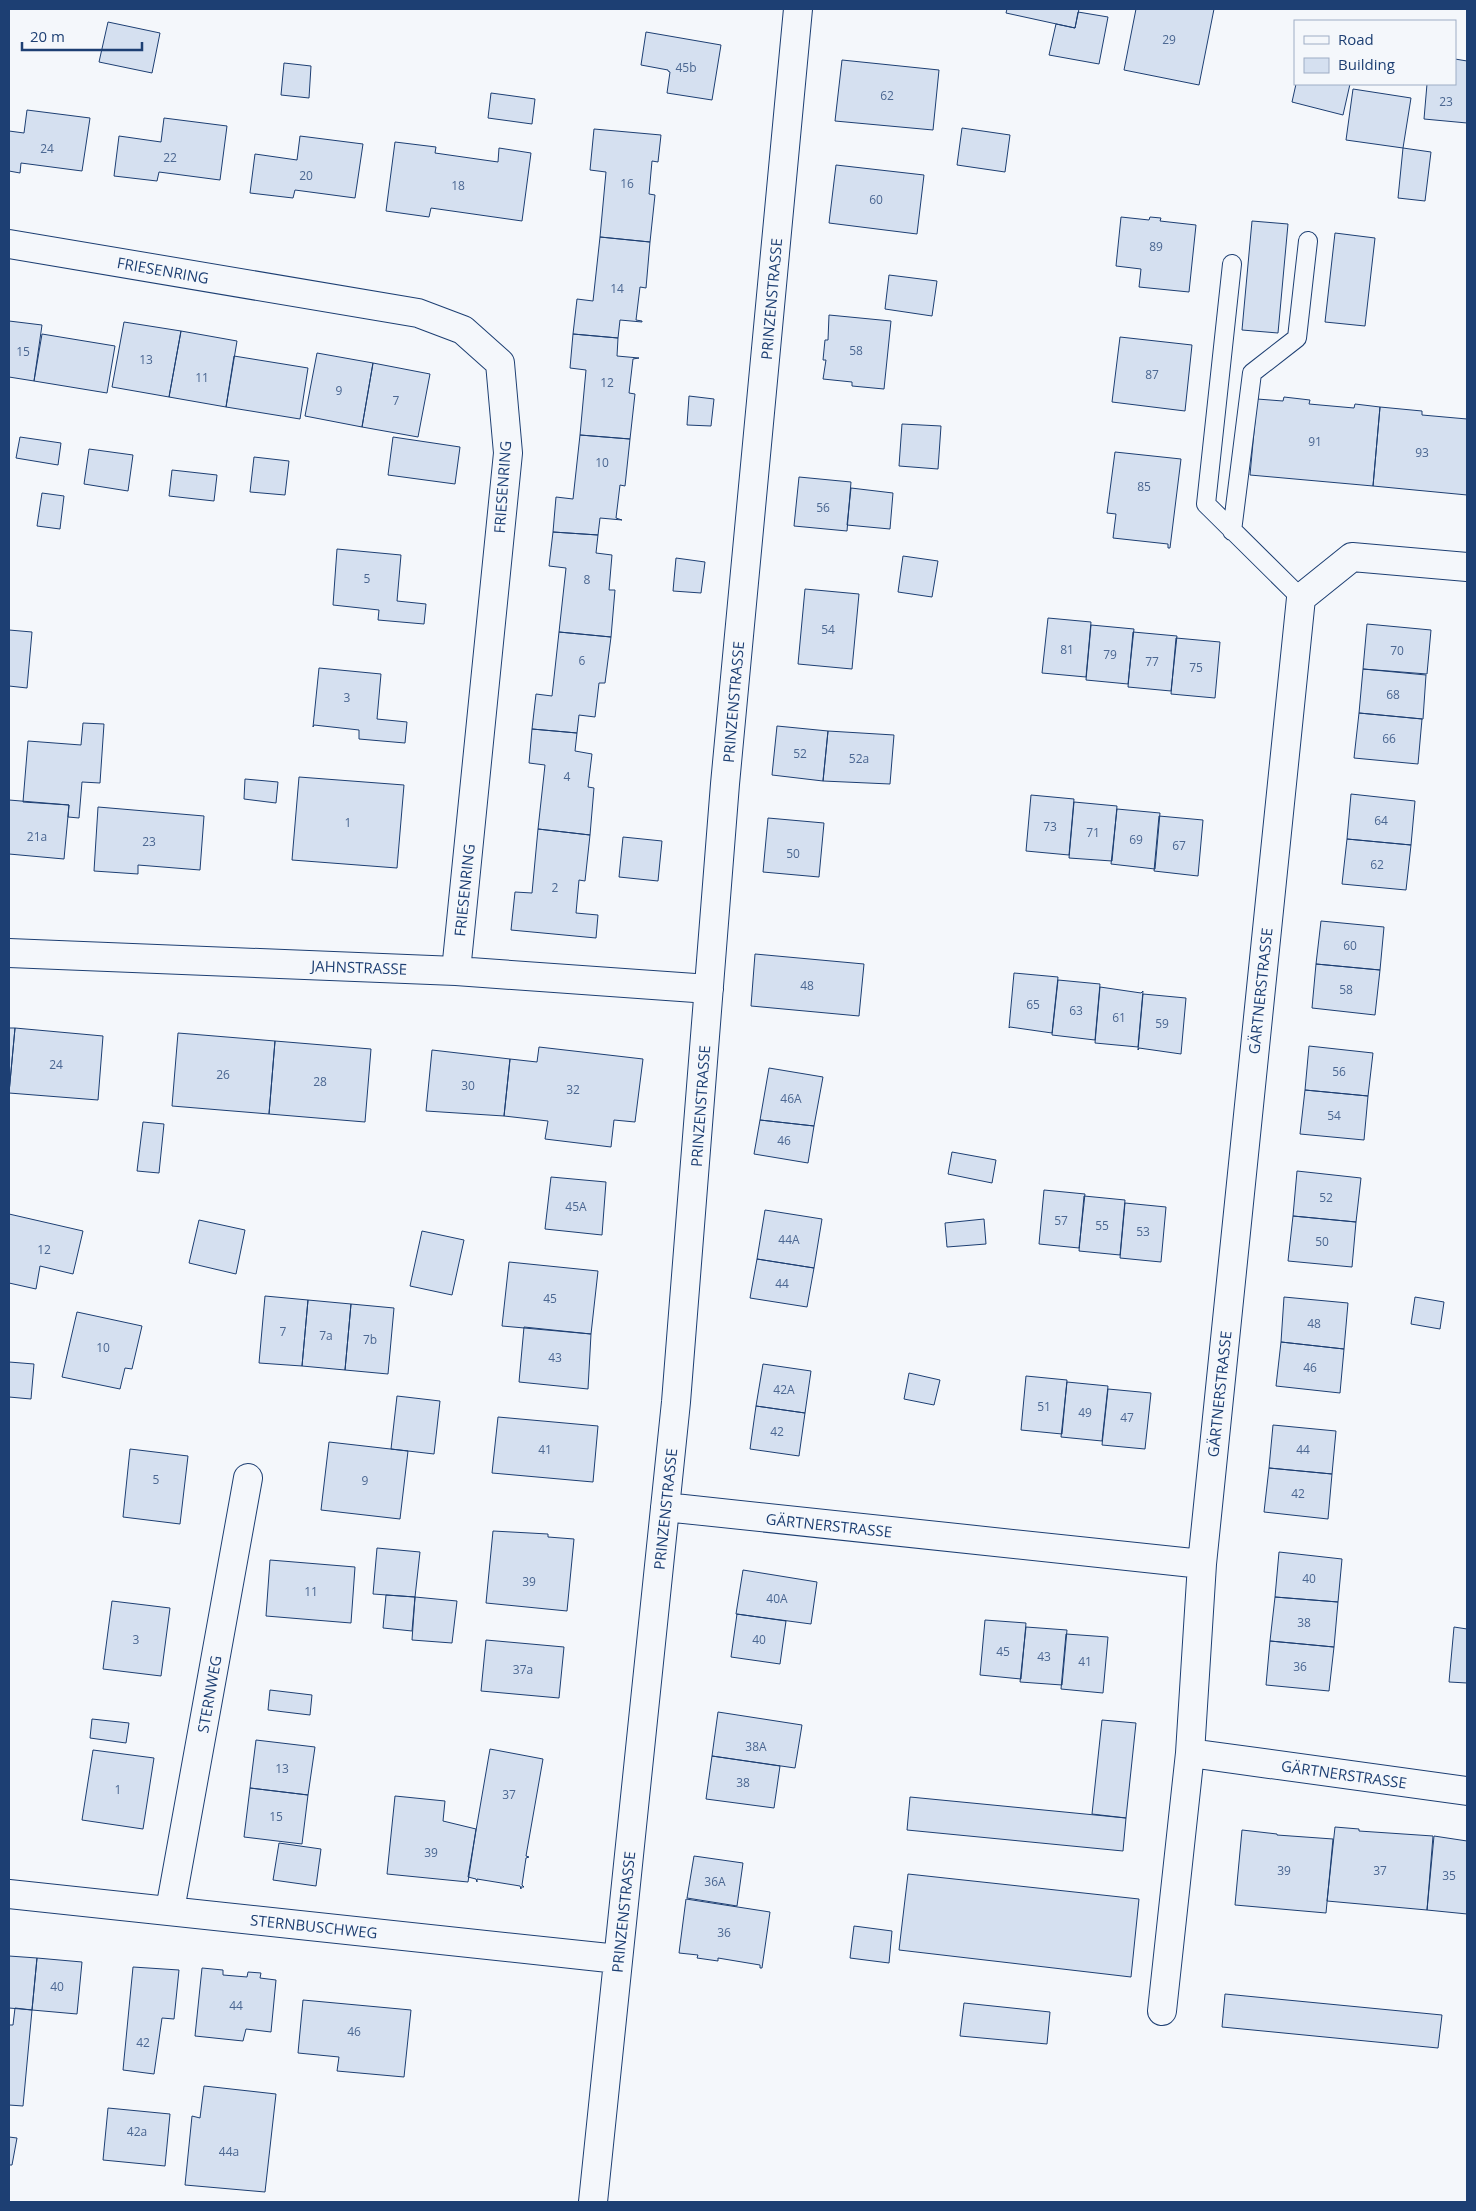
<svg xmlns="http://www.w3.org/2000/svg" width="1476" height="2211" viewBox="0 0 1476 2211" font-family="'Open Sans',sans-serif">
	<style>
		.building { fill: #d5e0f0; stroke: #1d3f73 }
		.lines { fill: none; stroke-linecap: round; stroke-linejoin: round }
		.lane-casing { stroke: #1d3f73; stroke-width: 20 }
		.street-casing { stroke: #1d3f73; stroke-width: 30 }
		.lane { stroke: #f4f7fb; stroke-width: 18 }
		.street { stroke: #f4f7fb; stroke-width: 28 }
		.labels { text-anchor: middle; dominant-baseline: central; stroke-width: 4; stroke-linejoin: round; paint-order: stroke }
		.number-label { font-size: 12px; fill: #4b6792 }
		.street-label { font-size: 15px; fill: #1d3f73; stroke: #f4f7fb }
	</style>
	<rect width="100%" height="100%" fill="#f4f7fb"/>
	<!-- building -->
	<path class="building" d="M1007 9H1079L1075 28 1006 13Z
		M1136 9H1214L1199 85 1124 70Z
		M1078 12 1108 17 1099 64 1049 55 1056 24 1075 28Z
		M108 22 160 33 152 73 99 62Z
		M646 32 721 45 712 100 667 93 670 72 668 71V70L641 65Z
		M1455 59 1467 61V123L1424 119 1427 84H1455Z
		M842 60 939 70 933 130 835 121Z
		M284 63 311 66 309 98 281 95Z
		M1296 84H1350L1343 115 1292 102Z
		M1353 89 1411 98 1403 148 1346 140Z
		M491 93 535 99 532 124 488 118Z
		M27 110 90 118 82 171 21 163 20 173 9 171V131L24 133Z
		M164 118 227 126 220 180 159 172 157 181 114 176 119 136 161 142Z
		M962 128 1010 135 1005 172 957 165Z
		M594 129 661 135 658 162 652 161 649 194 655 195 650 242 600 237 606 172 590 170Z
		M300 136 363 144 355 198 295 190 293 198 250 193 255 154 297 160Z
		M395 142 436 147 435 153 498 162 499 148 531 153 522 221 431 208 429 217 386 211Z
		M1403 148 1431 152 1425 201 1398 198Z
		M836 165 924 175 917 234 829 223Z
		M1121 217 1149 220 1150 217 1161 218 1160 221 1196 225 1189 292 1139 287 1141 269 1116 266Z
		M1252 221 1288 224 1278 333 1242 330Z
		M1335 233 1375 238 1365 326 1325 322Z
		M600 237 650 242 646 288 640 287 636 320 642 321V322L620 320 618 338 573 334 577 299 593 301Z
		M889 275 937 281 932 316 885 309Z
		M829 315 891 321 884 389 852 386V382L823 379 826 360H823L825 340H828Z
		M9 321 42 325 34 381 9 377Z
		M124 322 181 331 169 397 112 387Z
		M181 331 237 341 226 407 169 397Z
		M42 334 115 346 107 393 34 381Z
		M573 334 618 338 617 356 639 358 633 359 629 393 635 394 630 439 580 435 586 370 570 368Z
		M1120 337 1192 345 1185 411 1112 402Z
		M317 353 373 363 362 427 305 416Z
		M234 356 308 368 300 419 226 407Z
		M373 363 430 374 418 437 362 427Z
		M689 396 714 399 711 426 687 425Z
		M1284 397 1310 400 1309 404 1354 408 1355 404 1380 407 1373 486 1250 475 1257 399 1283 401Z
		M1380 407 1422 411V415L1467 419V415V495L1373 486Z
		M902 424 941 426 938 469 899 466Z
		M580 435 630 439 625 486 620 485 616 518 622 520 600 518 598 535 553 532 556 497 573 499Z
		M20 437 61 443 58 465 16 458Z
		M393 437 460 447 455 484 388 475Z
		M89 449 133 455 128 491 84 484Z
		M1115 452 1181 459 1170 548H1168V544L1113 538 1116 514 1107 513Z
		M254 457 289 461 285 495 250 492Z
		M172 470 217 475 214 501 169 496Z
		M799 477 851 482 847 531 794 526Z
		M851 488 893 493 890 529 847 525Z
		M42 493 64 496 60 529 37 526Z
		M553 532 598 535 596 553 612 555 609 590H615L611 637 559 632 566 568 549 566Z
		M337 549 401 555 397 601 426 604 424 624 378 620 379 610 333 605Z
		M903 556 938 561 932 597 898 592Z
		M676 558 705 562 701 593 673 591Z
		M805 589 859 594 852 669 798 664Z
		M1048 618 1091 622 1086 677 1042 673Z
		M1367 624 1431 630 1427 674 1363 669Z
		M1091 625 1134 629 1128 684 1086 680Z
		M9 630 32 632 27 688 9 686Z
		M559 632 611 637 605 683H599L595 717 579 715 577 733 532 729 536 694 552 696Z
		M1133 632 1177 636 1171 691 1128 687Z
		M1176 638 1220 642 1215 698 1171 694Z
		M319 668 381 674 377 719 407 722 405 743 359 739V730L314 725 313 727Z
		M1363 669 1426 675 1423 719 1359 713Z
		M1359 713 1422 719 1418 764 1354 758Z
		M83 723 104 724 100 783 82 782 79 818 68 817 69 805 23 802 28 741 81 745Z
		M777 726 828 731 823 781 772 775Z
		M532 729 577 733 575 751 592 754 588 787 594 788 590 835 538 829 545 765 529 763Z
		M828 731 894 735 890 784 823 781Z
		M299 777 404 785 397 868 292 860Z
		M245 779 278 782 276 803 244 799Z
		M1351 794 1415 801 1411 845 1347 839Z
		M1031 795 1074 799 1069 855 1026 851Z
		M9 800 69 805 64 859 9 854Z
		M1074 802 1117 806 1112 861 1069 858Z
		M98 807 204 816 200 870 138 865V874L94 871Z
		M1117 809 1160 813 1155 869 1111 864Z
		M1159 816 1203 820 1198 876 1154 871Z
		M768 818 824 823 819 877 763 872Z
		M538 829 590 835 585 881 579 880 576 913 598 915 596 938 511 930 515 892 532 893Z
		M623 837 662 841 658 881 619 877Z
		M1347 839 1411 845 1406 890 1342 884Z
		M1321 921 1384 927 1380 970 1316 964Z
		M755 954 864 964 859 1016 751 1006Z
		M1316 964 1380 970 1375 1015 1312 1008Z
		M1014 973 1058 977 1052 1033 1010 1027 1009 1028Z
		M1058 980 1100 984 1095 1040 1052 1035Z
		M1100 987 1141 993 1143 991 1138 1047 1095 1043Z
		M1143 994 1186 998 1181 1054 1139 1048 1138 1050Z
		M9 1028H15L9 1093Z
		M15 1028 103 1036 98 1100 9 1093Z
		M178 1033 275 1041 269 1114 172 1106Z
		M275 1041 371 1049 365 1122 269 1114Z
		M1309 1046 1373 1053 1368 1096 1305 1090Z
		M539 1047 643 1059 635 1122 614 1120 611 1147 545 1139 548 1121 504 1116 510 1059 537 1062Z
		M432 1050 510 1059 504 1116 426 1111Z
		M769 1068 823 1077 814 1126 760 1120Z
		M1305 1090 1368 1096 1364 1140 1300 1134Z
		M760 1120 814 1126 808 1163 754 1154Z
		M143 1122 164 1124 159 1173 137 1171Z
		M952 1152 996 1160 992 1183 948 1174Z
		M1297 1171 1361 1178 1356 1222 1293 1216Z
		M551 1177 606 1182 602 1235 545 1229Z
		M1044 1190 1085 1194 1079 1248 1039 1244Z
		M1084 1196 1125 1200 1120 1255 1079 1251Z
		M1125 1203 1166 1207 1161 1262 1120 1258Z
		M765 1210 822 1219 814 1268 757 1259Z
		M9 1214 83 1231 73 1274 40 1266 36 1289 9 1283Z
		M1293 1216 1356 1222 1352 1267 1288 1261Z
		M984 1219 986 1244 947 1247 945 1223Z
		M199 1220 245 1230 236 1274 189 1263Z
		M422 1231 464 1240 452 1295 410 1286Z
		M757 1259 814 1268 807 1307 750 1298Z
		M509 1262 598 1271 591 1334 502 1326Z
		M265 1296 308 1300 302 1366 259 1363Z
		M1284 1297 1348 1303 1344 1349 1281 1342Z
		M1415 1297 1444 1302 1440 1329 1411 1324Z
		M308 1300 351 1304 345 1370 302 1366Z
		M351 1304 394 1308 388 1374 345 1370Z
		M77 1312 142 1326 132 1369 125 1368 120 1389 62 1377Z
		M524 1327 591 1334 588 1389 519 1382Z
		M1281 1342 1344 1349 1340 1393 1276 1386Z
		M9 1362 34 1364 31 1399 9 1397Z
		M763 1364 811 1371 805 1413 756 1406Z
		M909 1373 940 1380 934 1405 904 1399Z
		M1026 1376 1067 1380 1062 1434 1021 1430Z
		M1067 1382 1108 1386 1102 1441 1061 1437Z
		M1108 1389 1151 1393 1145 1449 1102 1445Z
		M397 1396 440 1401 434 1454 391 1449Z
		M756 1406 805 1413 799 1456 750 1449Z
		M498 1417 598 1426 593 1482 492 1473Z
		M1273 1425 1336 1431 1332 1474 1269 1468Z
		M329 1442 408 1451 400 1519 321 1510Z
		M130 1449 188 1456 180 1524 123 1517Z
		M1269 1468 1332 1474 1328 1519 1264 1512Z
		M493 1531 548 1534V1537L574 1539 567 1611 486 1603Z
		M377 1548 420 1552 415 1597 373 1594Z
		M1279 1552 1342 1559 1338 1602 1275 1597Z
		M270 1560 355 1567 351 1623 266 1616Z
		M743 1570 817 1582 811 1624 736 1614Z
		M386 1595 415 1597 412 1631 383 1628Z
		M415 1597 457 1601 452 1643 412 1640Z
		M1275 1597 1338 1602 1334 1647 1270 1641Z
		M112 1601 170 1608 161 1676 103 1669Z
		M737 1614 786 1621 780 1664 731 1657Z
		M985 1620 1026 1623 1021 1679 980 1675Z
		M1026 1627 1067 1630 1062 1685 1020 1682Z
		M1454 1627 1467 1629V1683L1449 1682Z
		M1066 1634 1108 1637 1103 1693 1061 1689Z
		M486 1640 564 1647 559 1698 481 1691Z
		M1270 1641 1334 1647 1329 1691 1266 1685Z
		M270 1690 312 1695 310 1715 268 1710Z
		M718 1712 802 1725 795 1768 712 1756Z
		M92 1719 129 1723 126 1743 90 1738Z
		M1102 1720 1136 1723 1126 1818 1092 1814Z
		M256 1740 315 1747 308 1795 250 1788Z
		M490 1749 543 1759 526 1856 529 1857 526 1858 522 1885 524 1887H521V1889L520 1886 477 1879V1882L476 1879 468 1877Z
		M93 1750 154 1758 143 1829 82 1820Z
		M712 1756 780 1766 774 1808 706 1799Z
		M250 1788 308 1795 302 1844 244 1837Z
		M395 1796 445 1801 443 1821 476 1829 468 1882 387 1874Z
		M910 1797 1126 1818 1123 1851 907 1830Z
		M1335 1827 1359 1829V1831L1433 1836 1427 1910 1327 1901Z
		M1242 1830 1277 1834V1835L1333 1839 1326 1913 1235 1905Z
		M1434 1836 1467 1841V1914L1427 1910Z
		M279 1843 321 1849 316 1886 273 1880Z
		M694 1856 743 1863 737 1906 687 1898Z
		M908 1874 1139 1899 1131 1977 899 1950Z
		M686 1899 770 1912 762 1968H760V1965L718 1958V1961L697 1958 698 1955 679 1953Z
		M854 1926 892 1931 889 1963 850 1958Z
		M9 1956 37 1958 32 2010 9 2008Z
		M37 1958 82 1962 77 2014 32 2010Z
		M133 1967 179 1970 174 2019 162 2018 154 2074 123 2070Z
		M202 1968 223 1970V1975L247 1977 248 1972 261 1973 260 1978 276 1980 271 2032 246 2029 243 2041 195 2036Z
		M1225 1994 1442 2015 1438 2048 1222 2027Z
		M303 2000 411 2010 404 2077 337 2071 339 2057 298 2053Z
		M964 2003 1050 2012 1047 2044 960 2036Z
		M15 2008 32 2010 23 2106 9 2105V2025H13Z
		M204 2086 276 2094 265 2192 185 2185 192 2116 200 2118Z
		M108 2108 170 2114 165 2166 103 2160Z
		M9 2137 17 2138 12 2165H9Z"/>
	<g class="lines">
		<defs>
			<path id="lane" d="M1232 264 1206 504 1301 598
				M1232 531 1252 373 1297 338 1308 241"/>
			<path id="street" d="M9 244 418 313 463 330 500 363 508 453 456 971
				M1467 567 1352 557 1301 598 1202 1564 1190 1753 1467 1791
				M9 953 456 971 709 989
				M665 1507 1202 1564
				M9 1894 618 1959
				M170 1910 248 1478
				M1162 2011 1190 1753
				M593 2202 676 1402 725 784 798 9"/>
		</defs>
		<!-- lane casing -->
		<use href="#lane" class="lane-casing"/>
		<!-- street casing -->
		<use href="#street" class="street-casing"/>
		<!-- lane -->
		<use href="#lane" class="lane"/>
		<!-- street -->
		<use href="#street" class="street"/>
	</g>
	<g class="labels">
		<!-- number labels -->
		<g class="number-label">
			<text x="1169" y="39">29</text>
			<text x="686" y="67">45b</text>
			<text x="887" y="95">62</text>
			<text x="1446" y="101">23</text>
			<text x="47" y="148">24</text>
			<text x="170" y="157">22</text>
			<text x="306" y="175">20</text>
			<text x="627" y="183">16</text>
			<text x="458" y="185">18</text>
			<text x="876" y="199">60</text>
			<text x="1156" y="246">89</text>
			<text x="617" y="288">14</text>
			<text x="856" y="350">58</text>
			<text x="23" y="351">15</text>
			<text x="146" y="359">13</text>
			<text x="1152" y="374">87</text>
			<text x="202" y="377">11</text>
			<text x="607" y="382">12</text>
			<text x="339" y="390">9</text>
			<text x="396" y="400">7</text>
			<text x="1315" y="441">91</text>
			<text x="1422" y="452">93</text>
			<text x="602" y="462">10</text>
			<text x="1144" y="486">85</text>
			<text x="823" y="507">56</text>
			<text x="367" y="578">5</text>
			<text x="587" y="579">8</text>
			<text x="828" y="629">54</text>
			<text x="1067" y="649">81</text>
			<text x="1397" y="650">70</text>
			<text x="1110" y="654">79</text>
			<text x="582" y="660">6</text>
			<text x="1152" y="661">77</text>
			<text x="1196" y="667">75</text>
			<text x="1393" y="694">68</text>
			<text x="347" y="697">3</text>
			<text x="1389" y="738">66</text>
			<text x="800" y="753">52</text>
			<text x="859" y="758">52a</text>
			<text x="567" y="776">4</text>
			<text x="1381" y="820">64</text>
			<text x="348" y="822">1</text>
			<text x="1050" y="826">73</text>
			<text x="1093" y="832">71</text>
			<text x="37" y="836">21a</text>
			<text x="1136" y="839">69</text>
			<text x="149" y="841">23</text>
			<text x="1179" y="845">67</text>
			<text x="793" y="853">50</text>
			<text x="1377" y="864">62</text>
			<text x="555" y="887">2</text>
			<text x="1350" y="945">60</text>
			<text x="807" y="985">48</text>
			<text x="1346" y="989">58</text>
			<text x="1033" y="1004">65</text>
			<text x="1076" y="1010">63</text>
			<text x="1119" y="1017">61</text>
			<text x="1162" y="1023">59</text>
			<text x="56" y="1064">24</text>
			<text x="1339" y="1071">56</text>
			<text x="223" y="1074">26</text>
			<text x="320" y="1081">28</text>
			<text x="468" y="1085">30</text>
			<text x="573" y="1089">32</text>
			<text x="791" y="1098">46A</text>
			<text x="1334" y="1115">54</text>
			<text x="784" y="1140">46</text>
			<text x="1326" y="1197">52</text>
			<text x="576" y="1206">45A</text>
			<text x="1061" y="1220">57</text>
			<text x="1102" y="1225">55</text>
			<text x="1143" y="1231">53</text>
			<text x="789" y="1239">44A</text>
			<text x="1322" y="1241">50</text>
			<text x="44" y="1249">12</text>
			<text x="782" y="1283">44</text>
			<text x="550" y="1298">45</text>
			<text x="1314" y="1323">48</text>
			<text x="283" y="1331">7</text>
			<text x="326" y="1335">7a</text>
			<text x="370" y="1339">7b</text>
			<text x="103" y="1347">10</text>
			<text x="555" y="1357">43</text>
			<text x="1310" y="1367">46</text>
			<text x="784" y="1389">42A</text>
			<text x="1044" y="1406">51</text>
			<text x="1085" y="1412">49</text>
			<text x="1127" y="1417">47</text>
			<text x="777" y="1431">42</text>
			<text x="545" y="1449">41</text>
			<text x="1303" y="1449">44</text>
			<text x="156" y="1479">5</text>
			<text x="365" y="1480">9</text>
			<text x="1298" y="1493">42</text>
			<text x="1309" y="1578">40</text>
			<text x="529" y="1581">39</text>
			<text x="311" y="1591">11</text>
			<text x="777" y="1598">40A</text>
			<text x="1304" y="1622">38</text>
			<text x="136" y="1639">3</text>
			<text x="759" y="1639">40</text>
			<text x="1003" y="1651">45</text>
			<text x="1044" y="1656">43</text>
			<text x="1085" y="1661">41</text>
			<text x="1300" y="1666">36</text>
			<text x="523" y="1669">37a</text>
			<text x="756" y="1746">38A</text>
			<text x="282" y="1768">13</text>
			<text x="743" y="1782">38</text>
			<text x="118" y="1789">1</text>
			<text x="509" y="1794">37</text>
			<text x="276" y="1816">15</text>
			<text x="431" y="1852">39</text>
			<text x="1284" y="1870">39</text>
			<text x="1380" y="1870">37</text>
			<text x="1449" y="1875">35</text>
			<text x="715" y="1881">36A</text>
			<text x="724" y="1932">36</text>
			<text x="57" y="1986">40</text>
			<text x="236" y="2005">44</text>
			<text x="354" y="2031">46</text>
			<text x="143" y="2042">42</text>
			<text x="137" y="2131">42a</text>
			<text x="229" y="2151">44a</text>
		</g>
		<!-- street labels -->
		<g class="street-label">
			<text transform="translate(163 270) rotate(10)">FRIESENRING</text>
			<text transform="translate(771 299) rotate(-85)">PRINZENSTRASSE</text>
			<text transform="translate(502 487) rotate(-86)">FRIESENRING</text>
			<text transform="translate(733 702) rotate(-85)">PRINZENSTRASSE</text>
			<text transform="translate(464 890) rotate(-84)">FRIESENRING</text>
			<text transform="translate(359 967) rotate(2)">JAHNSTRASSE</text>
			<text transform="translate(1260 991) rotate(-84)">GÄRTNERSTRASSE</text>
			<text transform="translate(700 1106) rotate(-86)">PRINZENSTRASSE</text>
			<text transform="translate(1219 1394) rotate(-84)">GÄRTNERSTRASSE</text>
			<text transform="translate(665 1509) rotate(-84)">PRINZENSTRASSE</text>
			<text transform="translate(829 1525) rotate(6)">GÄRTNERSTRASSE</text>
			<text transform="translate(209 1694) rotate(-80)">STERNWEG</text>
			<text transform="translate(1344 1774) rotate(8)">GÄRTNERSTRASSE</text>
			<text transform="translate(623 1912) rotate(-84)">PRINZENSTRASSE</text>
			<text transform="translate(314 1926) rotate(6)">STERNBUSCHWEG</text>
		</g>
	</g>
	<!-- border -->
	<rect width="1476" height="2211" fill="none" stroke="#1d3f73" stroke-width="20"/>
	<!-- legend -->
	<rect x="1294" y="20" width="162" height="65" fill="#f4f7fb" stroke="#9eadc5"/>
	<rect x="1304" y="36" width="25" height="8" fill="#f4f7fb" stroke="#9eadc5"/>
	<text x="1338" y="45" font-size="15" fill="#1d3f73">Road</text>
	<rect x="1304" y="58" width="25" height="15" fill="#d5e0f0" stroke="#9eadc5"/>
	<text x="1338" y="70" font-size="15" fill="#1d3f73">Building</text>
	<!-- scale -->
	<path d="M22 42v8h120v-8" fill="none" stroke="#1d3f73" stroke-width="2.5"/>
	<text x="30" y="42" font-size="15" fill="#1d3f73" stroke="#f4f7fb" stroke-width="4" paint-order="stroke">20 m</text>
</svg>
